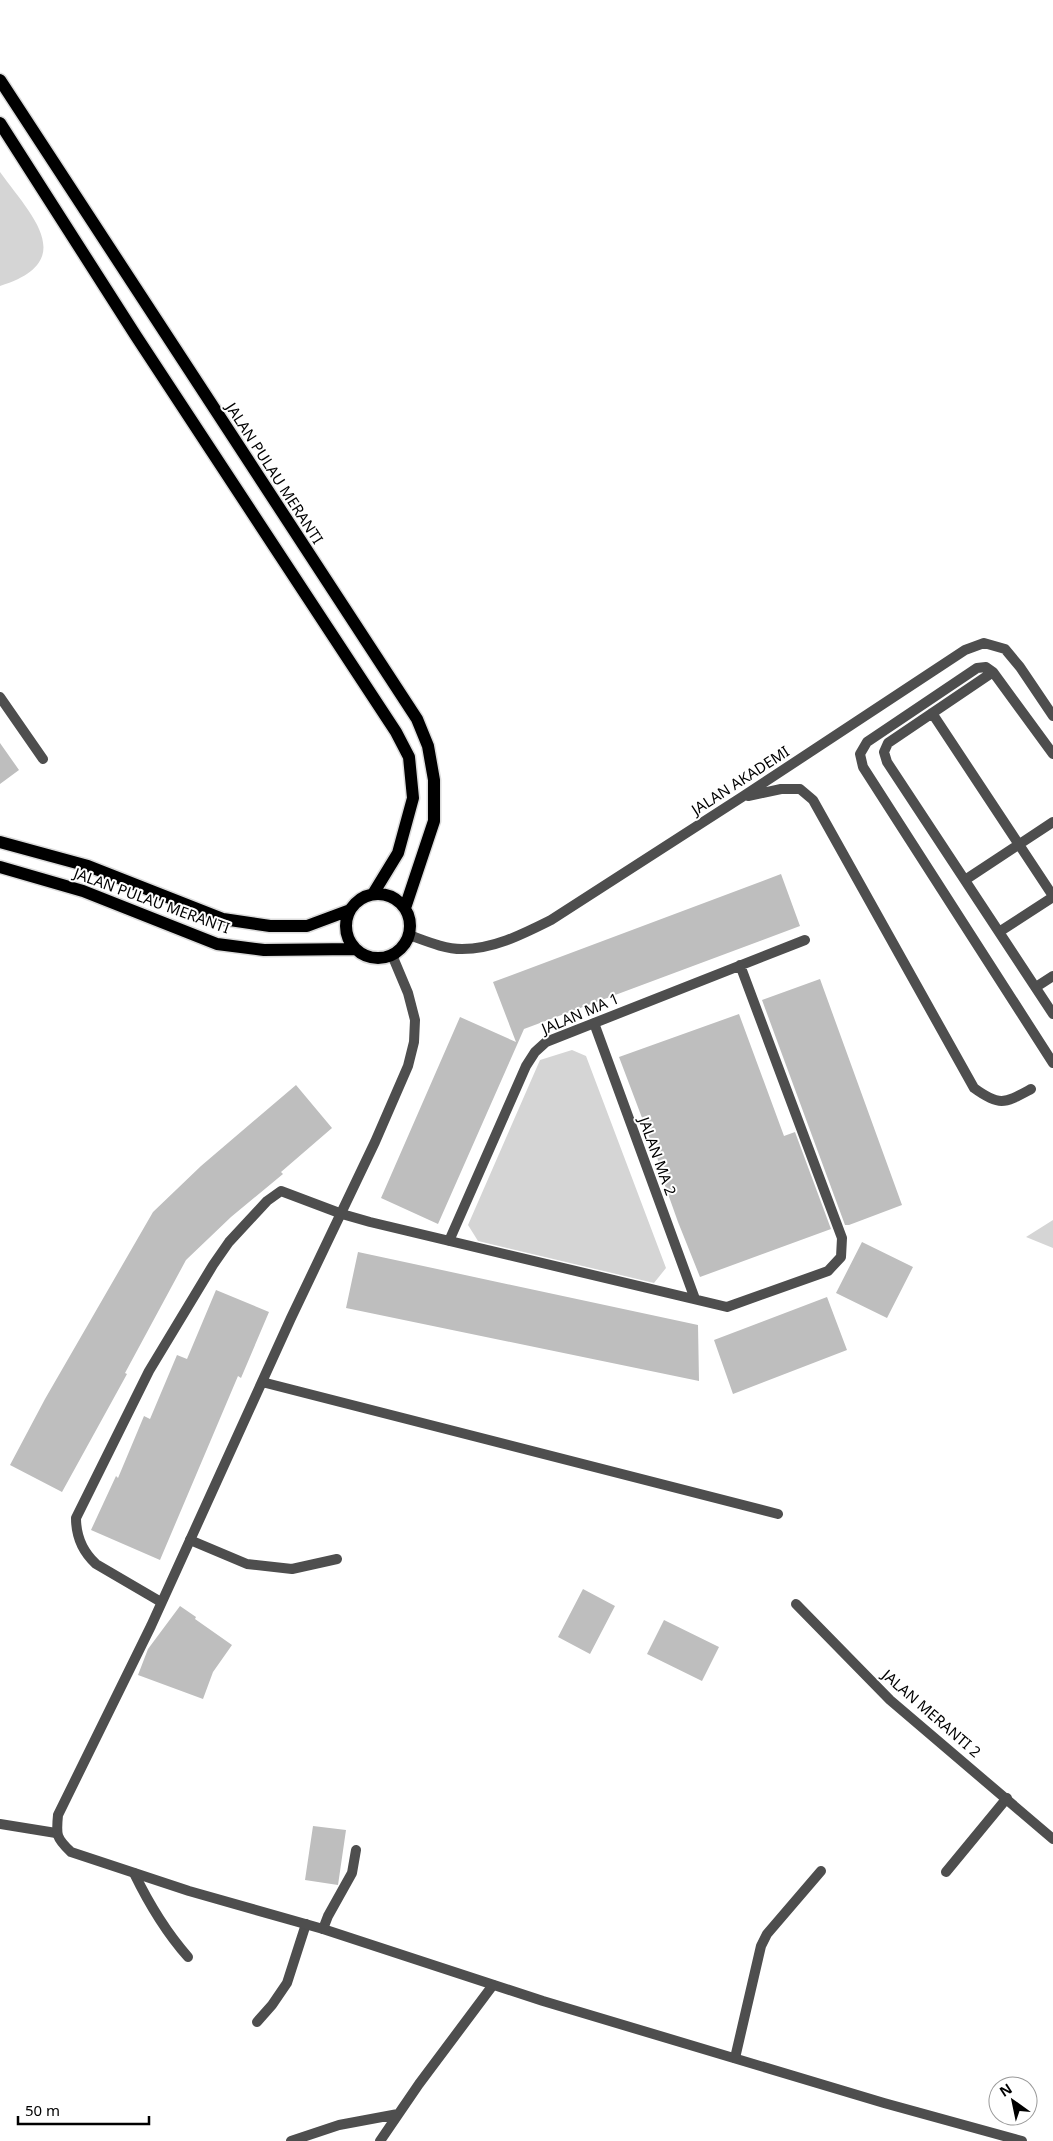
<svg xmlns="http://www.w3.org/2000/svg" width="1053" height="2141" viewBox="0 0 1053 2141" font-family="'Noto Sans',sans-serif">
	<style>
		.green { fill: #d5d5d5 }
		.building { fill: #bebebe }
		.lines { fill: none; stroke-linecap: round; stroke-linejoin: round }
		.primary-casing { stroke: #dbdbdb; stroke-width: 15 }
		.lane { stroke: #4e4e4e; stroke-width: 10 }
		.street { stroke: #4e4e4e; stroke-width: 10 }
		.primary { stroke: #000; stroke-width: 12 }
		.labels { text-anchor: middle; dominant-baseline: central; stroke-width: 4; stroke-linejoin: round; paint-order: stroke }
		.street-label { font-size: 15px; fill: #000; stroke: #fff }
	</style>
	<rect width="100%" height="100%" fill="#fff"/>
	<!-- green -->
	<path class="green" d="M0 172C31 215 80 261 0 286Z
		M572 1050 586 1056 666 1268 654 1283 478 1241 468 1225 540 1060Z
		M1053 1220V1248L1026 1237Z"/>
	<!-- building -->
	<path class="building" d="M0 743 19 770 0 784Z
		M781 874 800 926 524 1029 438 1224 381 1198 460 1017 516 1042 493 982Z
		M820 979 902 1205 849 1225H845L762 1000Z
		M739 1014 784 1136 795 1132 831 1229 700 1277 678 1222 662 1177 664 1176 619 1057Z
		M296 1085 332 1128 281 1172 283 1174 231 1217 186 1260 125 1373 127 1374 62 1492 10 1465 45 1399 153 1212 201 1166Z
		M862 1242 913 1267 887 1318 836 1293Z
		M358 1252 698 1325 699 1381 346 1308Z
		M216 1290 269 1312 241 1378 238 1376 160 1560 91 1530 116 1476 118 1478 144 1416 150 1419 177 1355 187 1359Z
		M827 1297 847 1350 733 1394 714 1340Z
		M583 1589 615 1606 590 1654 558 1637Z
		M180 1606 196 1617 195 1619 232 1645 213 1672 203 1699 138 1675 148 1649Z
		M664 1620 719 1647 702 1681 647 1654Z
		M313 1826 346 1830 338 1885 305 1880Z"/>
	<g class="lines">
		<defs>
			<path id="primary" d="M0 80 417 719 428 746 434 780V821L405 908
				M0 123 136 336 396 732 409 757 413 798 398 853 373 894
				M0 842 88 866 223 919 270 926H307L350 910
				M0 867 83 891 217 944 264 950 355 949
				M346 926a32 32 0 1 1 64 0a32 32 0 1 1-64 0Z"/>
		</defs>
		<!-- primary casing -->
		<use href="#primary" class="primary-casing"/>
		<!-- lane -->
		<path class="lane" d="M993 672 888 743 884 752 887 762 1053 1014
			M0 697 43 759
			M932 713 1053 896
			M1053 754 993 672 986 667 977 668 867 742 860 754 863 767 1053 1063
			M748 796 781 789H800L813 800 974 1088C1000 1107 1005 1103 1031 1089
			M965 880 1053 822
			M999 932 1053 897
			M409 935C426 941 444 949 462 949 494 949 523 934 551 920L742 797 965 650 984 643 1005 649 1020 667 1053 716
			M1036 987 1053 976
			M190 1540 247 1564 292 1569 337 1559
			M0 1824 56 1833
			M946 1872 1007 1798
			M134 1873C149 1904 165 1931 188 1957
			M323 1929 328 1916 352 1873 356 1850
			M257 2022 272 2005 287 1983 306 1924
			M735 2058 761 1946 767 1934 821 1871
			M291 2141 339 2125 398 2114
			M380 2141 419 2084 493 1985"/>
		<!-- street -->
		<path class="street" d="M392 955 408 993 415 1020 414 1042 408 1066 375 1142 291 1318 151 1626 58 1815C56 1835 56 1838 71 1852L189 1891 323 1929 543 2001 884 2103 1022 2141
			M594 1023 695 1299
			M449 1241 526 1066 535 1052 546 1042 805 940
			M262 1382 778 1514
			M161 1602 96 1564C83 1552 76 1536 76 1518L149 1371 213 1265 229 1242 267 1201 281 1191 342 1214 370 1222 727 1307 828 1271 841 1257 842 1238 740 965
			M796 1604 890 1700 1053 1839"/>
		<!-- primary -->
		<use href="#primary" class="primary"/>
	</g>
	<g class="labels">
		<!-- street labels -->
		<g class="street-label">
			<text transform="translate(275 473) rotate(57)">JALAN PULAU MERANTI</text>
			<text transform="translate(740 780) rotate(-33)">JALAN AKADEMI</text>
			<text transform="translate(152 900) rotate(20)">JALAN PULAU MERANTI</text>
			<text transform="translate(580 1013) rotate(-23)">JALAN MA 1</text>
			<text transform="translate(658 1156) rotate(70)">JALAN MA 2</text>
			<text transform="translate(932 1713) rotate(41)">JALAN MERANTI 2</text>
		</g>
	</g>
	<!-- north arrow -->
	<g transform="translate(1013 2101) rotate(327)"><circle r="24" fill="#ffffff" stroke="#999999"/>
	<path d="M0-4L9 19L0 12L-9 19Z" fill="#000000"/>
	<text y="-8" font-size="14" font-weight="bold" text-anchor="middle" fill="#000000">N</text>
	</g>
	<!-- scale -->
	<path d="M18 2116v8h131v-8" fill="none" stroke="#000000" stroke-width="2.5"/>
	<text x="25" y="2116" font-size="15" fill="#000000" stroke="#ffffff" stroke-width="4" paint-order="stroke">50 m</text>
</svg>
